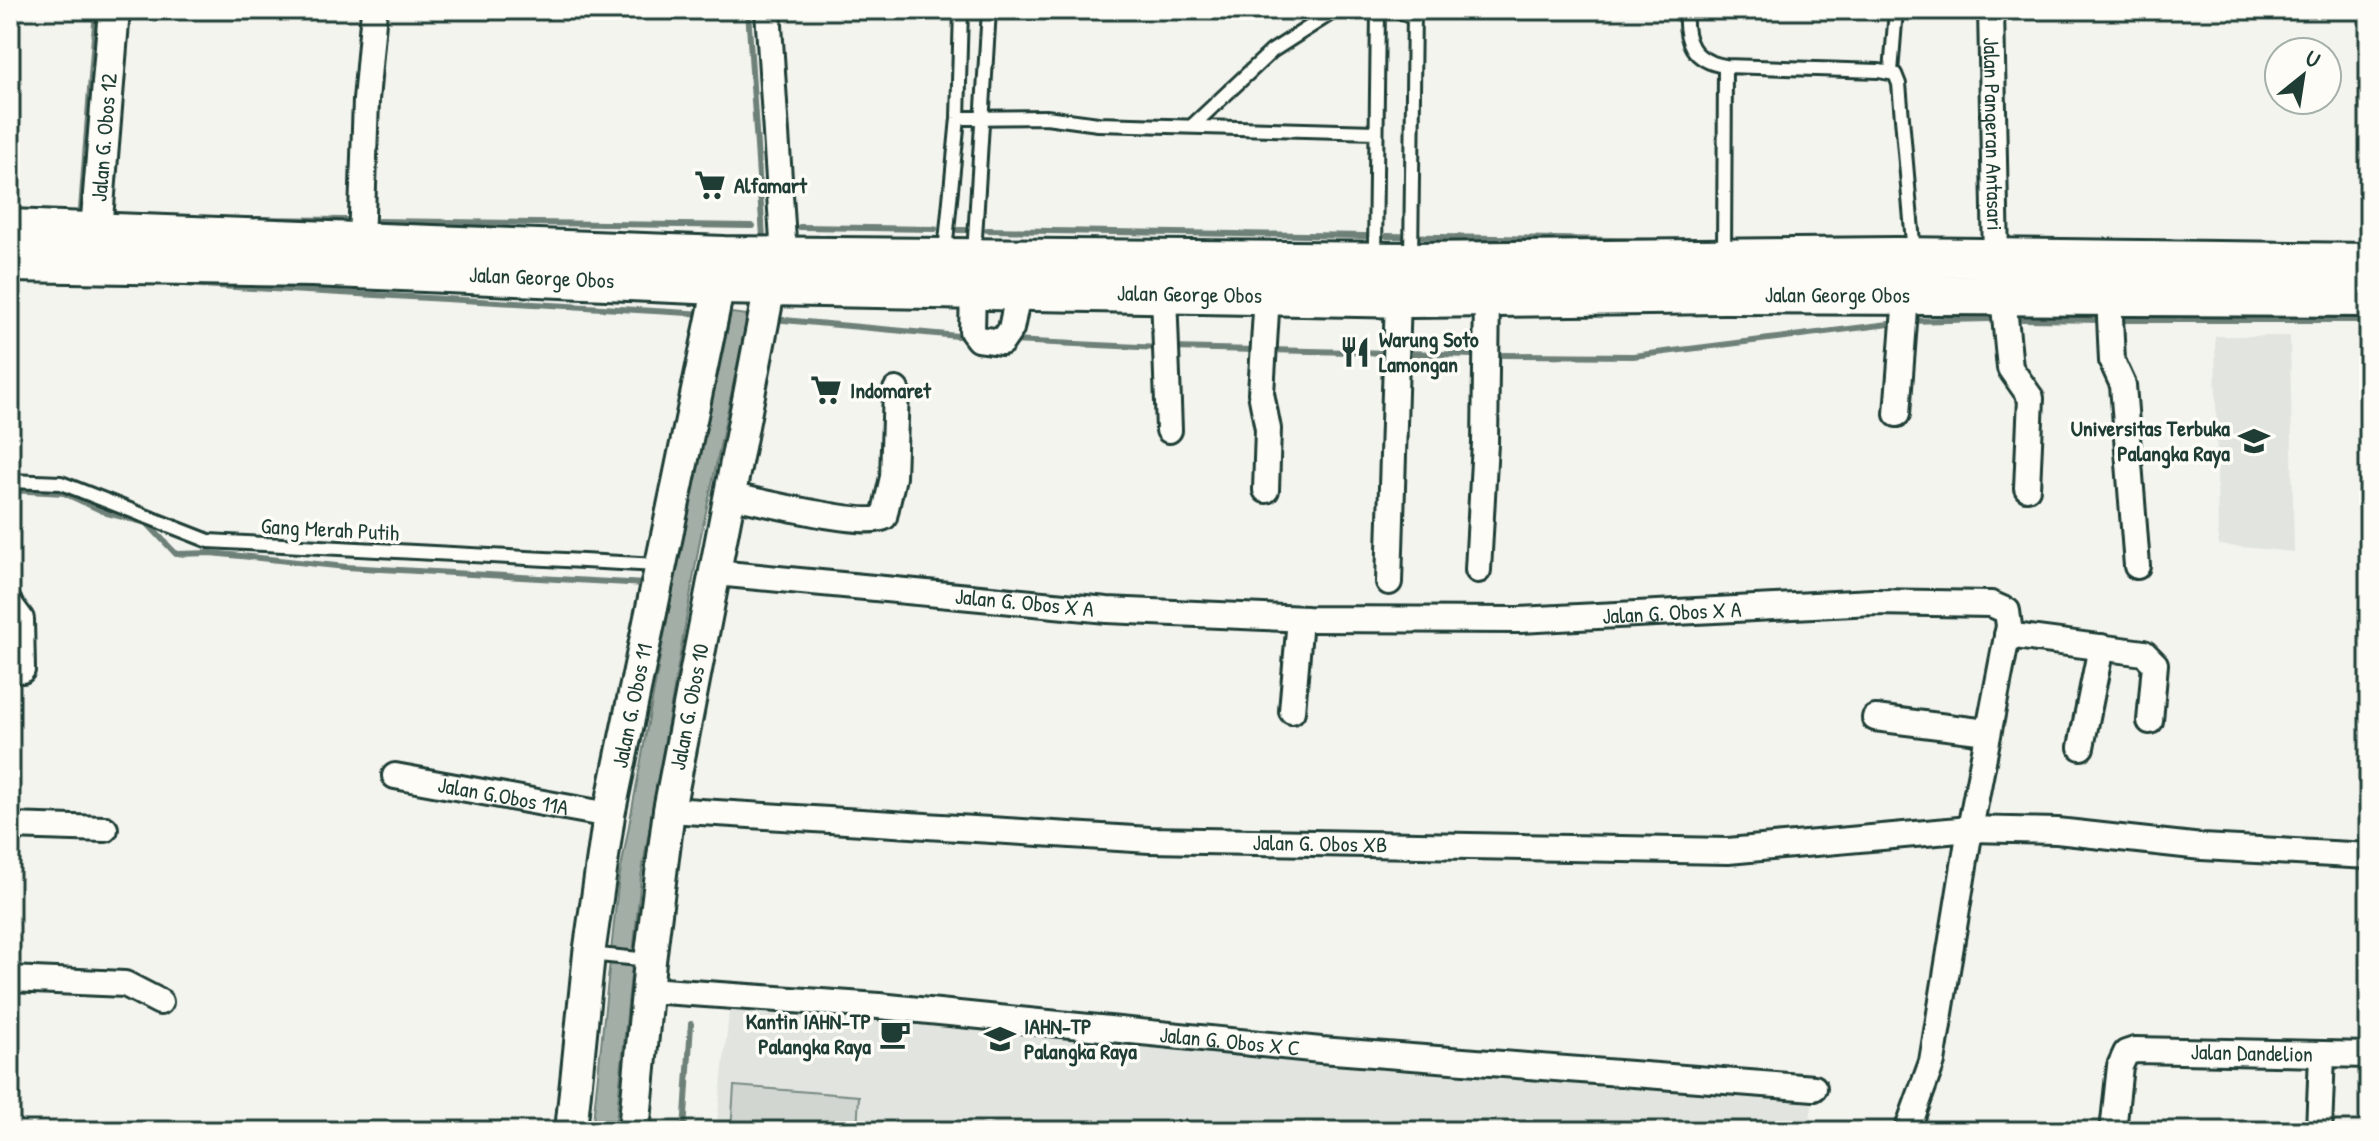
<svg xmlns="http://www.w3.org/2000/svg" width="2379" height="1141" viewBox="0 0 2379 1141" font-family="'Patrick Hand',sans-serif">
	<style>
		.built { fill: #e2e5df }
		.green { fill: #d1d6d1; stroke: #788a82; stroke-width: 2 }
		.water { fill: #a3aea7; stroke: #6e8179; stroke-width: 2 }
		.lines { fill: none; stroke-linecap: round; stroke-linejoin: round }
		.stream { stroke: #6e8179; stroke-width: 6 }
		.service-casing { stroke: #1f3d34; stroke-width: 18 }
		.minor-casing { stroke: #1f3d34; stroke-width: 30 }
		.tertiary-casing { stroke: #1f3d34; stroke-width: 36 }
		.primary-casing { stroke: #1f3d34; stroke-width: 44 }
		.service { stroke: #fdfcf7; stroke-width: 12 }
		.minor { stroke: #fdfcf7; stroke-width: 24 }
		.tertiary { stroke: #fdfcf7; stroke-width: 30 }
		.primary { stroke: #fdfcf7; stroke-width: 38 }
		.labels { text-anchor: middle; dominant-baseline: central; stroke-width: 7; stroke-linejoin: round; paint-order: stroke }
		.street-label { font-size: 22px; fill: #1f3d34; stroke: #fdfcf7 }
		.poi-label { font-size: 22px; font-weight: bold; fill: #1f3d34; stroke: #fdfcf7; text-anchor: start }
	</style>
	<rect width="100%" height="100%" fill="#f4f4ef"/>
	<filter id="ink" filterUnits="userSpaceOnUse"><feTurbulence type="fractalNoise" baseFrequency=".0125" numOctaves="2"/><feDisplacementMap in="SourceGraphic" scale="16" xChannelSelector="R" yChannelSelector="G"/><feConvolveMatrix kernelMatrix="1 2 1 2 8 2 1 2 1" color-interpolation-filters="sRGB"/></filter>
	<g filter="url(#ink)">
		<!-- built -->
		<path class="built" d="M2215 336H2290L2294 552 2218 545Z
			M731 994 1816 1084 1808 1131H716Z"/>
		<!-- green -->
		<path class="green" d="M734 1086 859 1096 857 1131H731Z"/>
		<!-- water -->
		<path class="water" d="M731 313 748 315 700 540 641 877 615 1131H592L618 885 677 566Z"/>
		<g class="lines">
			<!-- stream -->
			<path class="stream" d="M748 10 763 237
				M81 210 96 10
				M235 219 346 220
				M379 221 752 226
				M800 227 935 229
				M958 230H965
				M987 230 1365 236
				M1387 236 1667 241
				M166 283 706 314
				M773 319 969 337
				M2022 319 2106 320
				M2118 320H2369
				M1908 321 1989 319
				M1012 341 1161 348
				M1172 348 1257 350
				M1268 350 1393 353
				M1404 353 1472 355
				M1503 355 1633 356 1897 323
				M10 490 64 493 107 513 147 523 176 554 211 553 346 567 646 584
				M684 1131 691 1024"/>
			<defs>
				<path id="service" d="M1396 10 1414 18
					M1686 10C1684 41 1692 61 1725 66
					M1891 72 1896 10
					M958 118 1046 117 1098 124 1375 132
					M1193 125 1272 51 1336 10
					M945 252 958 118 961 10
					M974 254 989 10
					M1375 256 1378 10
					M1724 256 1725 66 1879 71 1895 74 1899 84 1914 254
					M1411 259 1414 10
					M10 481 61 483 209 541 658 565
					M589 954 649 960"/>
				<g id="minor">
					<path d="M768 10 784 256"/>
					<path id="s1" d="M1991 10 1996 259"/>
					<path d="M361 243 366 100 374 10"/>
					<path d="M973 288 972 331 978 339 1002 342 1011 329 1019 289"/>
					<path d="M1164 294 1169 430"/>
					<path d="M2109 295 2112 361 2123 385 2137 566"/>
					<path d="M2003 296 2010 368 2031 398 2027 488"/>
					<path d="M1897 414 1906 296"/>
					<path d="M1266 490 1268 429 1261 393 1267 295"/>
					<path d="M732 496C759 501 866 528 884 517L893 477 896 390"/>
					<path d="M1478 570 1485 443 1487 297"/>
					<path id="s2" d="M716 573 1107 610 1307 619 1519 620 1873 602 1991 604 2007 611 2009 626 1970 829 2057 831 2202 847 2369 856"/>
					<path d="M1389 582 1398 297"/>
					<path d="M10 604 21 619 22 670"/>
					<path d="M2007 635 2144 653 2155 664 2150 721"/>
					<path d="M1292 711 1300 619"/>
					<path d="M1875 718 1987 732"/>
					<path d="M2081 747 2101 647"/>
					<path id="s3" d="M395 776 609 815"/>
					<path id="s4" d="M669 810 1150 840 1728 851 1970 829 1932 1062 1907 1131"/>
					<path d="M10 826 105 829"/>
					<path d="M10 979 125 984 160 1002"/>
					<path id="s5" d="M648 990 879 1006 1321 1050 1814 1088"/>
					<path id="s6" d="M2113 1131 2120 1066 2126 1053 2135 1050 2369 1055"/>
					<path d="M2319 1131 2322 1054"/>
				</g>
				<g id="tertiary">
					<path id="s7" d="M94 255 114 10"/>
					<path id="s8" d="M571 1131 589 954 609 815 719 285"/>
					<path id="s9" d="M634 1131 650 961 669 810 770 286"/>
				</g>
				<g id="primary">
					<path d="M10 229 724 256 1411 262 1896 257 2369 263"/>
					<path id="s10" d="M10 262 312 267 719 285 1413 298 1724 294 2369 297"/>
				</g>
			</defs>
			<!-- service casing -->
			<use href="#service" class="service-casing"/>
			<!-- minor casing -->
			<use href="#minor" class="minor-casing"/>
			<!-- tertiary casing -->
			<use href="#tertiary" class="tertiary-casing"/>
			<!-- primary casing -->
			<use href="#primary" class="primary-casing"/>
			<!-- service -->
			<use href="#service" class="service"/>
			<!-- minor -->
			<use href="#minor" class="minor"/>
			<!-- tertiary -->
			<use href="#tertiary" class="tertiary"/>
			<!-- primary -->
			<use href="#primary" class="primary"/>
		</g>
	</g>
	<!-- icons -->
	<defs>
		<symbol id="supermarket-bare" viewBox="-9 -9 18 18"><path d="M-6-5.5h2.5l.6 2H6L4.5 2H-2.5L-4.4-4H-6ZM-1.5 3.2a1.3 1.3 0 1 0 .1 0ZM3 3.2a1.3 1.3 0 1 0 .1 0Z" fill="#1f3d34" stroke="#fdfcf7" stroke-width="2.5" paint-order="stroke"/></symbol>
		<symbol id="restaurant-bare" viewBox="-9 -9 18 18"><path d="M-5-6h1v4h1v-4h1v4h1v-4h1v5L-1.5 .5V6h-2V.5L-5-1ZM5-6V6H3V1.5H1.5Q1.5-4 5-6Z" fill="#1f3d34" stroke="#fdfcf7" stroke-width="2.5" paint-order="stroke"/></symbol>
		<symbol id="university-bare" viewBox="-9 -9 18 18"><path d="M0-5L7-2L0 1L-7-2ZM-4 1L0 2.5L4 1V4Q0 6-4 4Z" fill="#1f3d34" stroke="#fdfcf7" stroke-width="2.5" paint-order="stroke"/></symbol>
		<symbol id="cafe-bare" viewBox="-9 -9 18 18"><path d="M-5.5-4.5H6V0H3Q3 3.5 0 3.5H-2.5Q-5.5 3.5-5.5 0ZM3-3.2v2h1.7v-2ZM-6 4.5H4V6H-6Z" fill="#1f3d34" stroke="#fdfcf7" stroke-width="2.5" paint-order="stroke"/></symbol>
	</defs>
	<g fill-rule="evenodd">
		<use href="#supermarket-bare" x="688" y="163" width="44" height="44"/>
		<use href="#restaurant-bare" x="1333" y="330" width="44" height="44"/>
		<use href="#supermarket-bare" x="804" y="368" width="44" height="44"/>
		<use href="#university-bare" x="2232" y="419" width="44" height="44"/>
		<use href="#cafe-bare" x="873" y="1012" width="44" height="44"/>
		<use href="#university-bare" x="978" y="1017" width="44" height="44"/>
	</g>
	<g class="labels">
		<!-- street labels -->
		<g class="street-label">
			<text stroke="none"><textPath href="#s1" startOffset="124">Jalan Pangeran Antasari</textPath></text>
			<text stroke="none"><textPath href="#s7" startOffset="118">Jalan G. Obos 12</textPath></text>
			<text stroke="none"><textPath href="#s10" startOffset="532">Jalan George Obos</textPath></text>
			<text stroke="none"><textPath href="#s10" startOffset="1180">Jalan George Obos</textPath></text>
			<text stroke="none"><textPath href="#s10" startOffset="1828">Jalan George Obos</textPath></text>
			<text transform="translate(330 529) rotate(3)">Gang Merah Putih</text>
			<text stroke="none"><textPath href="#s2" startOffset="310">Jalan G. Obos X A</textPath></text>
			<text stroke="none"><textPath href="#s2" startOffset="958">Jalan G. Obos X A</textPath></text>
			<text stroke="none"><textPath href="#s8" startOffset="430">Jalan G. Obos 11</textPath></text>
			<text stroke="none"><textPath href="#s9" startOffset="428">Jalan G. Obos 10</textPath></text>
			<text stroke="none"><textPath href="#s3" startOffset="110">Jalan G.Obos 11A</textPath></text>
			<text stroke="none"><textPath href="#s4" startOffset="652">Jalan G. Obos XB</textPath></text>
			<text stroke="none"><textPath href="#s5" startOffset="584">Jalan G. Obos X C</textPath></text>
			<text stroke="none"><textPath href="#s6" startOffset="206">Jalan Dandelion</textPath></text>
		</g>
		<!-- poi labels -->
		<g class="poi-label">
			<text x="734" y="185">Alfamart</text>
			<text x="1379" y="339">Warung Soto<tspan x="1379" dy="25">Lamongan</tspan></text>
			<text x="850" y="390">Indomaret</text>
			<text x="2230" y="428" text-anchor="end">Universitas Terbuka<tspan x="2230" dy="25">Palangka Raya</tspan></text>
			<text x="871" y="1021" text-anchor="end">Kantin IAHN-TP<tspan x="871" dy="25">Palangka Raya</tspan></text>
			<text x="1024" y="1026">IAHN-TP<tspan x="1024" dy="25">Palangka Raya</tspan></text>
		</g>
	</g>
	<!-- margin -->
	<rect width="2379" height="1141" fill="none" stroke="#fdfcf7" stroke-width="40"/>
	<rect x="20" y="20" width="2339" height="1101" fill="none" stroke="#1f3d34" stroke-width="3" filter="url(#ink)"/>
	<!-- north arrow -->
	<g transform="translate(2303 76) rotate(30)"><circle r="38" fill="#fdfcf7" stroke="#a4b0a9" stroke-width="2"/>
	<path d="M0-6L14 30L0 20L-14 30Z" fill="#1f3d34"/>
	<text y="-12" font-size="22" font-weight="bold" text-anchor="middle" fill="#1f3d34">U</text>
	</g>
</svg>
